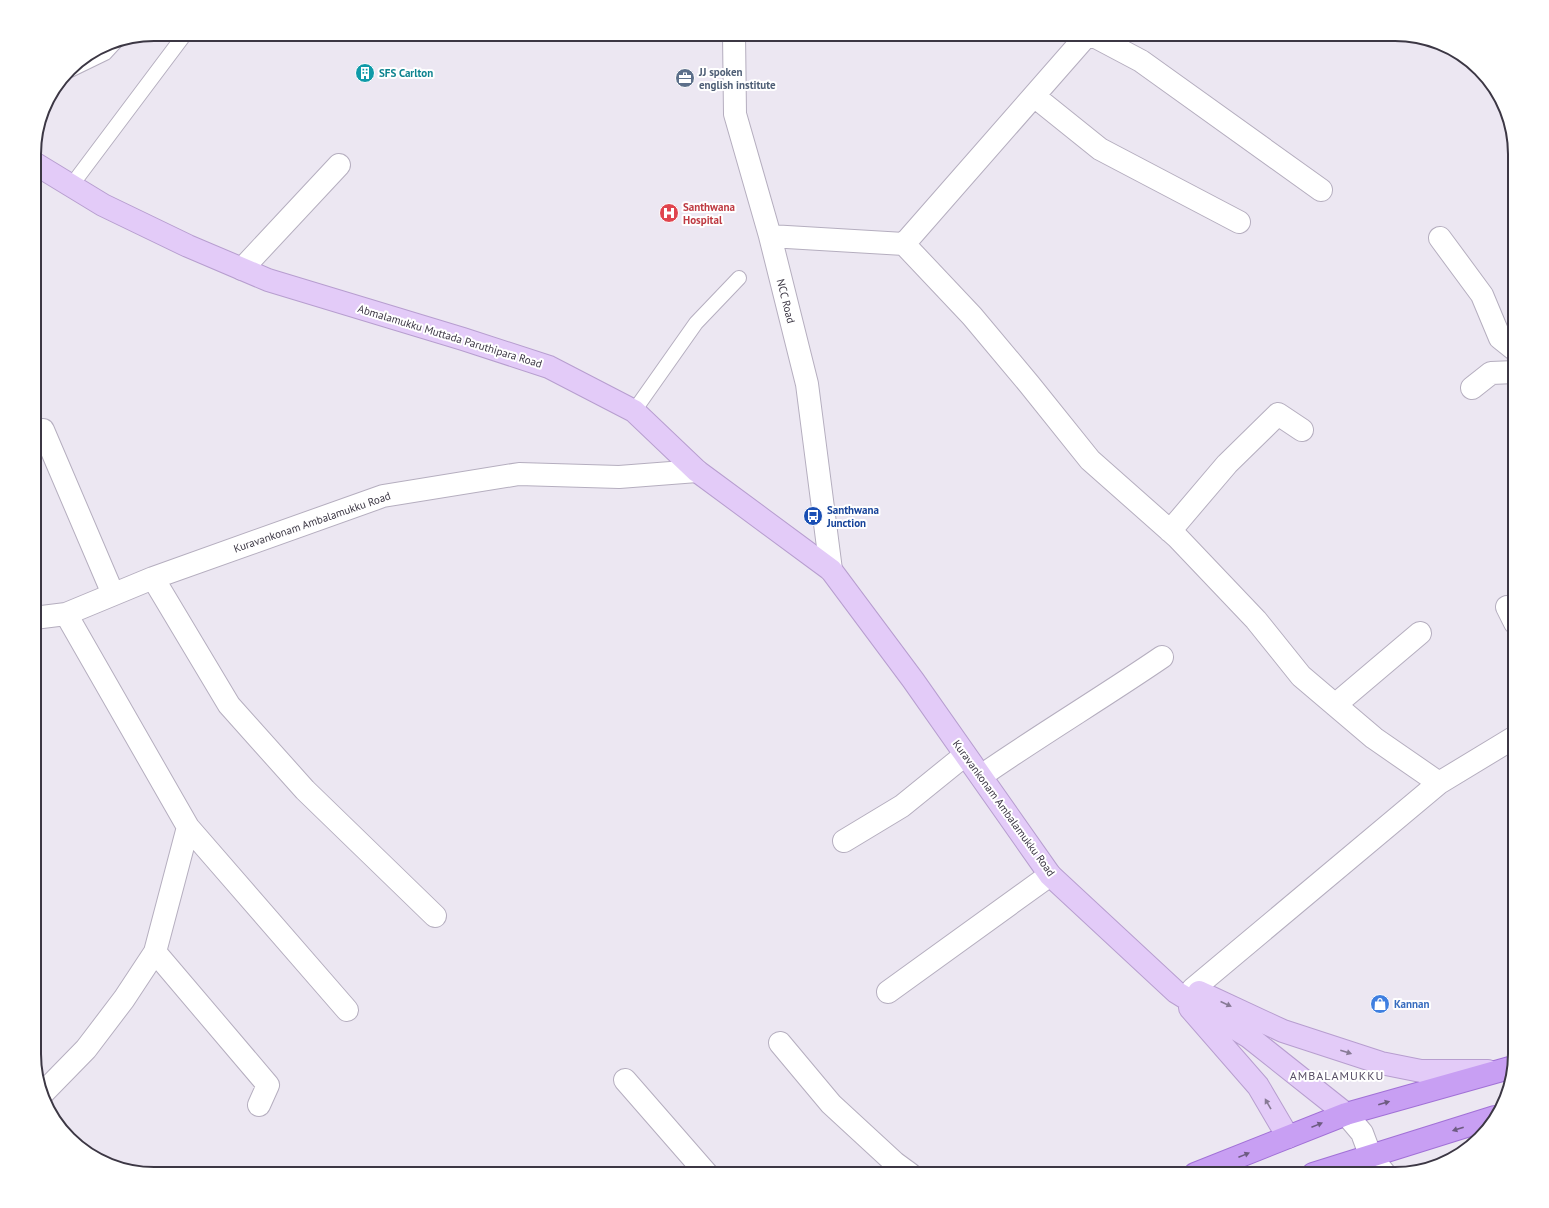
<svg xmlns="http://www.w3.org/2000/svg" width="1549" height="1208" viewBox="0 0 1549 1208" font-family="'PT Sans',sans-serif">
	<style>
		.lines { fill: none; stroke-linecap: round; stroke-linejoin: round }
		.lane-casing { stroke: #b5aebf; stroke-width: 16 }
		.street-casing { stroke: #b5aebf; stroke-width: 24 }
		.secondary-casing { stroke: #b79ecf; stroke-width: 24 }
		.primary-casing { stroke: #a171d6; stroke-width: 24 }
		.lane { stroke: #fff; stroke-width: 14 }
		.street { stroke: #fff; stroke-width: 22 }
		.secondary { stroke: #e3cbf8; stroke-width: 22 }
		.primary { stroke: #c89ff3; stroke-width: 22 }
		.oneway { fill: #877a95 }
		.oneway2 { fill: #6d5b81 }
		.labels { text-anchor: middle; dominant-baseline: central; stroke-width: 4; stroke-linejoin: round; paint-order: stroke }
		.service-label { font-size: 11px; font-weight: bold; fill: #4e5e75; stroke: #fff; text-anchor: start }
		.culture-label { font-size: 11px; font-weight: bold; fill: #0d838f; stroke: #fff; text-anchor: start }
		.health-label { font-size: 11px; font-weight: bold; fill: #be3a42; stroke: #fff; text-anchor: start }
		.street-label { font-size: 11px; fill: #3c3744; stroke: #fff }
		.transit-label { font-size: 11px; font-weight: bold; fill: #164399; stroke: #fff; text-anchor: start }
		.shop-label { font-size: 11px; font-weight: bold; fill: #366cbe; stroke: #fff; text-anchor: start }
		.neighbourhood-label { font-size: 12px; letter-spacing: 1px; fill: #584f66; stroke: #fff }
		.rim { fill: none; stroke: #3c3744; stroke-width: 2 }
	</style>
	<rect width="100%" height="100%" fill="#ece7f2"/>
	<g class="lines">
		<defs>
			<path id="lane" d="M70 70 105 53 116 41
				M71 186 185 34
				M634 411 696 323 739 278"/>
			<path id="street" d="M734 34 735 114 770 236 807 384 831 570
				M1090 34 1141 61 1321 190
				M1034 96 1100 149 1239 222
				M770 236 904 244 972 316 1029 384 1090 460 1177 537 1256 620 1301 676 1374 738 1439 783 1193 989
				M1440 238 1482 295 1500 338 1515 350
				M904 244 1088 34
				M242 269 339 165
				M1472 388 1491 373 1515 372
				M43 430 113 594
				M1170 531 1227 464 1278 414 1302 430
				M153 578 229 705 305 790 435 916
				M1507 607 1515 623
				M66 614 188 827 347 1010
				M34 618 66 614 153 578 383 496 519 474 619 477 697 471
				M1335 705 1420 633
				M981 776C1040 735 1102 698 1162 657
				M1439 783 1515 737
				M188 827 155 952 268 1085 259 1105
				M844 841 902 806 965 755
				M888 992 1050 875
				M780 1043 831 1104 895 1163 910 1174
				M625 1080 707 1174
				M43 1093 86 1049 124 999 155 952
				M1346 1114 1362 1133 1371 1157 1385 1174"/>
			<path id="secondary" d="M34 163 103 205 188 246 268 280 463 339 549 367 634 411 697 471 831 570 913 680 1050 875 1176 992 1249 1037 1346 1114
				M1199 992 1283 1031 1381 1063 1421 1071H1488
				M1190 1008 1258 1086 1288 1137"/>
			<path id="primary" d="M1195 1174 1346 1114 1513 1067
				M1313 1174 1495 1117"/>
		</defs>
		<!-- lane casing -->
		<use href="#lane" class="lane-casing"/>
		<!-- street casing -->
		<use href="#street" class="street-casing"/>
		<!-- secondary casing -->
		<use href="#secondary" class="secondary-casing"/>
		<!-- primary casing -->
		<use href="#primary" class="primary-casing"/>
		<!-- lane -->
		<use href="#lane" class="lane"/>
		<!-- street -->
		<use href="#street" class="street"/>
		<!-- secondary -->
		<use href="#secondary" class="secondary"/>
		<!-- primary -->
		<use href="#primary" class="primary"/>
	</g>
	<!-- one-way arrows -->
	<defs><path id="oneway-solid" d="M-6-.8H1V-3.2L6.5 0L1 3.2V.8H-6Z"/></defs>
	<g class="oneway">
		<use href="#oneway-solid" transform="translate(1226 1004) rotate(25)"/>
		<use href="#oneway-solid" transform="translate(1346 1052) rotate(18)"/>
		<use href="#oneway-solid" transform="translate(1268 1104) rotate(-120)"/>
	</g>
	<g class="oneway2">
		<use href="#oneway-solid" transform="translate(1384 1103) rotate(-16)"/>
		<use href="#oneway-solid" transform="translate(1317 1125) rotate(-22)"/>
		<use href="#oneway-solid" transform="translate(1458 1129) rotate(162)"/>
		<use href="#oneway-solid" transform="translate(1244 1155) rotate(-22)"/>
	</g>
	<!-- icons -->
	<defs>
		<symbol id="building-disc" viewBox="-11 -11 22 22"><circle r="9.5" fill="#0f9aa8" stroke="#fff"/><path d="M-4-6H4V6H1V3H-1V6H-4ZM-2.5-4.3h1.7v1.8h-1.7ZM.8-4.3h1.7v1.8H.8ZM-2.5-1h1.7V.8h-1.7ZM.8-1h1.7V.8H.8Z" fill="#fff"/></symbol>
		<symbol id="office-disc" viewBox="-11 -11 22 22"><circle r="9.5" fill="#5c6f8a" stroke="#fff"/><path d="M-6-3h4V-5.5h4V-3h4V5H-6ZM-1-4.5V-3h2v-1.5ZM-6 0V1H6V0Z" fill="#fff"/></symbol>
		<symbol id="hospital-disc" viewBox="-11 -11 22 22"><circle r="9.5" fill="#e0444e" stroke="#fff"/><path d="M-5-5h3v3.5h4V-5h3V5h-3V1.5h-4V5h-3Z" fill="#fff"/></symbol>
		<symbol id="bus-disc" viewBox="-11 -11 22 22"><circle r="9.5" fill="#1a4fb4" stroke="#fff"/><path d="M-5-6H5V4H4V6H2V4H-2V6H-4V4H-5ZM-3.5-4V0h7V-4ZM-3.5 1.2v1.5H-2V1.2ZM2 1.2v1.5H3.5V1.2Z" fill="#fff"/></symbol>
		<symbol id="shop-disc" viewBox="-11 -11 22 22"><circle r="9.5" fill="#3f7fe0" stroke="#fff"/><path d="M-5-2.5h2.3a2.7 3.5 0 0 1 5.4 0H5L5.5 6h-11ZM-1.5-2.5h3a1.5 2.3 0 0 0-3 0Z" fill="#fff"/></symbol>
	</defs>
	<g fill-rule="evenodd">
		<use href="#building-disc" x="354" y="62" width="22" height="22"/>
		<use href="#office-disc" x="674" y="67" width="22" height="22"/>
		<use href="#hospital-disc" x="658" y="202" width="22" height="22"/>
		<use href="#bus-disc" x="802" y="505" width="22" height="22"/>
		<use href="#shop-disc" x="1369" y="993" width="22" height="22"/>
	</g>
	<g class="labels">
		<!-- service labels -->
		<g class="service-label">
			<text x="699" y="72">JJ spoken<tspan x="699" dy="13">english institute</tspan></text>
		</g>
		<!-- culture labels -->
		<g class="culture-label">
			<text x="379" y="73">SFS Carlton</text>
		</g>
		<!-- health labels -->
		<g class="health-label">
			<text x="683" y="207">Santhwana<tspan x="683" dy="13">Hospital</tspan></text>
		</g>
		<!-- street labels -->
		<g class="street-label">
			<text transform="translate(786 301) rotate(76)">NCC Road</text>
			<text transform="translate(450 336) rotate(17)">Abmalamukku Muttada Paruthipara Road</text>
			<text transform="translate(312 522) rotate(-19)">Kuravankonam Ambalamukku Road</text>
			<text transform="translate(1004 808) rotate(54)">Kuravankonam Ambalamukku Road</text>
		</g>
		<!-- transit labels -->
		<g class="transit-label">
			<text x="827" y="510">Santhwana<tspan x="827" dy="13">Junction</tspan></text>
		</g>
		<!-- shop labels -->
		<g class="shop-label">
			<text x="1394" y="1004">Kannan</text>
		</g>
		<!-- neighbourhood labels -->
		<g class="neighbourhood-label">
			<text x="1337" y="1075">AMBALAMUKKU</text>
		</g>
	</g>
	<!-- crop -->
	<path d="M0 0H1549V1208H0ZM154 41H1395A113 113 0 0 1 1508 154V1054A113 113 0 0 1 1395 1167H154A113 113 0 0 1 41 1054V154A113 113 0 0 1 154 41Z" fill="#fff" fill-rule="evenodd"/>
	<path class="rim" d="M154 41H1395A113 113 0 0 1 1508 154V1054A113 113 0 0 1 1395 1167H154A113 113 0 0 1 41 1054V154A113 113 0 0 1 154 41Z"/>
</svg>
